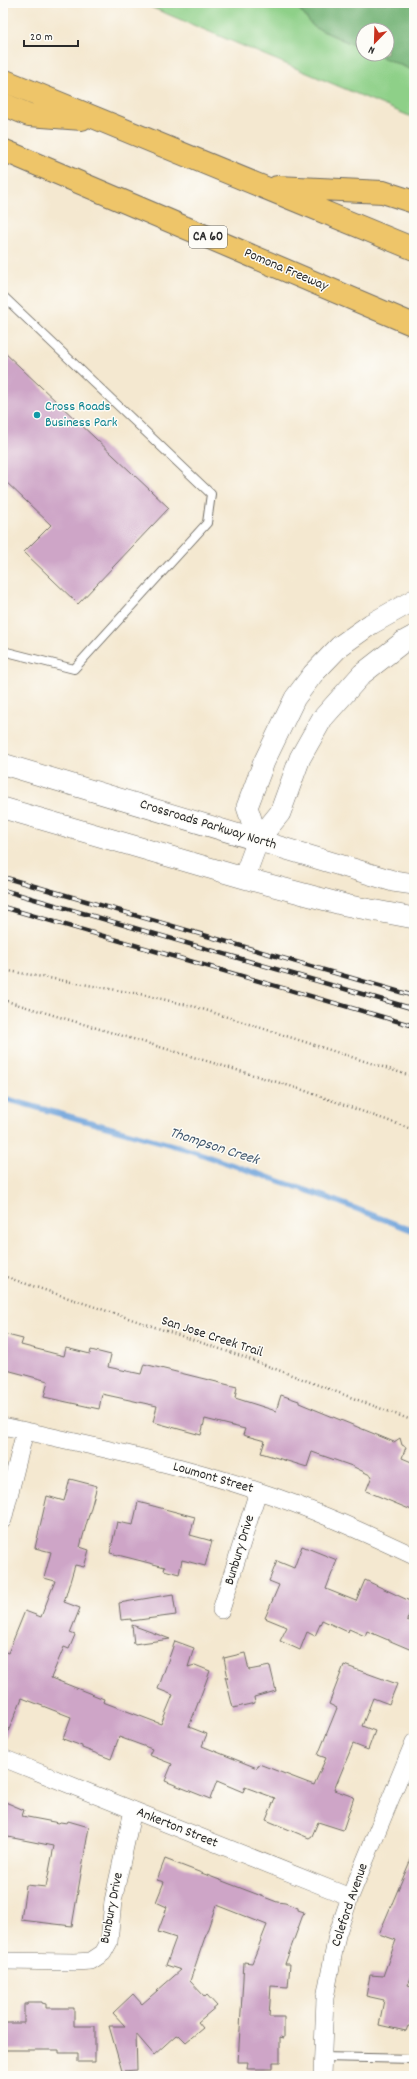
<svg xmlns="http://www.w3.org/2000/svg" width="417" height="2079" viewBox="0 0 417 2079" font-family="Dekko,sans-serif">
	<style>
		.green { fill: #8ed088; stroke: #5c7e5a }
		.forest { fill: #72b274; stroke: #4e6e50 }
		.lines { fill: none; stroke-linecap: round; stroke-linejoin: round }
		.stream { stroke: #6da2da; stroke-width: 5.5 }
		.building { fill: #cea5c7 }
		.service-casing { stroke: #716d65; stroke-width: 10 }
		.minor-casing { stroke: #716d65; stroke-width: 18 }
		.tertiary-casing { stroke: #716d65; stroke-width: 22 }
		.motorway-casing { stroke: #716d65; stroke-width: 24 }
		.path { stroke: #716d65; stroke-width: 2.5; stroke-dasharray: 1 3; stroke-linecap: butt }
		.service { stroke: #fff; stroke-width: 8 }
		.minor { stroke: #fff; stroke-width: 17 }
		.tertiary { stroke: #fff; stroke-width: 21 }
		.motorway { stroke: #eec569; stroke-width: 22 }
		.rail-casing { stroke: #2b2b2b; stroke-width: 4.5 }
		.rail { stroke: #fdfcf7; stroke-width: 3; stroke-dasharray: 9; stroke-linecap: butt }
		.culture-dot { fill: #0f9aa8; stroke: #fdfcf7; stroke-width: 1.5 }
		.labels { text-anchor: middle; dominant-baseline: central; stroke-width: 3; stroke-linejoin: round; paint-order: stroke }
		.shield { fill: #fdfcf7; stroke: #6a6a68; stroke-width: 1 }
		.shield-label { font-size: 13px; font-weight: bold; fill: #2b2b2b }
		.street-label { font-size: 14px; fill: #2b2b2b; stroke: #fdfcf7 }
		.culture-label { font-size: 14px; fill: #0d838f; stroke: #fdfcf7; text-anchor: start }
		.water-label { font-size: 15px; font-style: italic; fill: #455b71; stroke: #fdfcf7 }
	</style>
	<rect width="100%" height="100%" fill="#fdfcf7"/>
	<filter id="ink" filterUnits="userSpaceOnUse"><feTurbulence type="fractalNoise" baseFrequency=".025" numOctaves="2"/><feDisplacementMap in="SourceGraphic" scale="8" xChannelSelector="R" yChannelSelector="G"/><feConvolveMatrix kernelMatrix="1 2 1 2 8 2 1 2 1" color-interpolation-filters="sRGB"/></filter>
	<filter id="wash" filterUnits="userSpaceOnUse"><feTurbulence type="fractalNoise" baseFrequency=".012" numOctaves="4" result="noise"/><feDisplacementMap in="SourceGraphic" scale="16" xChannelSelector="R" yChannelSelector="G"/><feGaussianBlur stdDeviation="0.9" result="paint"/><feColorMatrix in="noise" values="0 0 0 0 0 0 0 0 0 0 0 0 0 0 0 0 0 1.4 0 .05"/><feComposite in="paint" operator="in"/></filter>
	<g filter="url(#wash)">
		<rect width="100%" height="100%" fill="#f4e8d0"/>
		<!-- green -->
		<path class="green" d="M141 3H294L314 27 363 49V54H375L414 71V118Z"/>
		<!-- forest -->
		<path class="forest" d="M294 3H414V71L375 54H387V30H363V49L314 27Z"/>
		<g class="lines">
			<!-- stream -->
			<path class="stream" d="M3 1098 183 1148 323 1196 414 1231"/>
		</g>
		<g id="blocks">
			<!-- building -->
			<path class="building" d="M3 351 169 508 78 604 24 552 51 525 3 479Z
				M3 1334 23 1339 21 1345 64 1356 66 1348 90 1354 91 1350 111 1355 108 1367 141 1374 144 1364 237 1387 235 1398 276 1411 281 1395 299 1401V1403L394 1442 400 1438 402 1445 406 1447 402 1458 414 1463V1511L366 1491 372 1476 352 1466 312 1452 307 1467 261 1453 265 1441 243 1435 245 1429 205 1419 201 1435 153 1422 157 1406 102 1394 99 1409 44 1397 48 1381 3 1369Z
				M70 1479 97 1486 80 1547 89 1550 84 1567 75 1565 64 1602 80 1608 70 1633 75 1635 69 1649 64 1647 51 1678 104 1699 103 1702 161 1724 173 1695 158 1689 175 1641 194 1648 188 1667 195 1665 210 1671 189 1727 207 1734 202 1746 257 1768 259 1764 314 1785 326 1758 318 1755 337 1708 329 1704 344 1665 397 1684 389 1704 373 1698 362 1726 375 1731 368 1750 353 1744 334 1790 354 1797 343 1830 318 1822 312 1836 309 1838 266 1820 275 1798 245 1787 243 1792 217 1781 210 1799 165 1781 172 1764 149 1755 152 1749 119 1737 111 1759 82 1748V1746L63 1739 71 1717 22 1698 3 1744V1651L8 1653 25 1611 41 1617 55 1581 44 1578 51 1552 35 1548 47 1496 64 1501Z
				M138 1502 195 1517 190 1535 212 1541 205 1566 182 1560 179 1574 164 1570 165 1567 110 1553 117 1522 133 1525Z
				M302 1546 337 1560 326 1589 356 1601 365 1580 414 1603 407 1620 414 1623V1651L367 1631 365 1636 349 1629 348 1632 322 1620 315 1636 307 1632 300 1650 280 1641 287 1627 265 1618 279 1585 269 1581 277 1561 294 1568Z
				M173 1594 176 1615 131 1621V1619L121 1620 119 1603Z
				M132 1625 170 1639 134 1644Z
				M245 1653 249 1670 270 1666 276 1691 254 1697 255 1703 233 1708 225 1676 228 1678 224 1658Z
				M3 1801 24 1810 22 1816 59 1823 60 1822 67 1823 68 1821 89 1827 72 1926 21 1920 26 1885 46 1887 54 1846 3 1836Z
				M414 1852V1970L408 1985 414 1987V2027L408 2026 406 2031 379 2025 384 2000 366 1996 370 1975 383 1976 396 1940 379 1934Z
				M165 1859 277 1902 285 1903 298 1908V1910L304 1912 285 1964H290L288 1987 271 1986 269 2017H284V2038L280 2037V2062H273V2069H247L248 2062H238L244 1962 252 1963 267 1925 216 1905 190 1981 205 1997 207 1995 217 2006 198 2022 203 2028 186 2042 179 2035 178 2036 176 2035 154 2055 136 2034 137 2070 122 2071 109 2026H125L113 2013 133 1994 142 2004 181 1970 166 1965 176 1938 158 1932 167 1907 156 1902 164 1882 157 1880Z
				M28 2002H42V2003L46 2004V2008H74V2026H95V2062H78V2053H59V2050H3V2023H24V2004H27Z"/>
		</g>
	</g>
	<g filter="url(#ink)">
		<use href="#blocks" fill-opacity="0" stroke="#716d65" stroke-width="1"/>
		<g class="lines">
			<defs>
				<path id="service" d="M3 296 211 494 207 523 74 669 3 651
					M322 2057 414 2059"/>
				<path id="minor" d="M3 1426C88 1445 175 1463 258 1491 311 1508 363 1532 414 1556
					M3 1520 25 1431
					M221 1610 258 1491
					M3 1758 350 1897
					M3 1961 75 1962 91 1961 103 1953 109 1942 113 1901 133 1810
					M322 2076 325 1998 337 1935 350 1897 414 1742"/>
				<path id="tertiary" d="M3 764 393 881 414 884
					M3 808 244 878 345 905 414 918
					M258 840 247 807 264 762 295 698 313 674 340 646 371 624 414 600
					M244 878 258 840 280 813 300 758 322 719 362 674 403 642 414 636"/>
				<path id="motorway" d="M3 80 414 249
					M3 104 29 115 82 119
					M3 150 414 325
					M277 187 383 192 414 202"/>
			</defs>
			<!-- service casing -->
			<use href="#service" class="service-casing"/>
			<!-- minor casing -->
			<use href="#minor" class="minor-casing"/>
			<!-- tertiary casing -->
			<use href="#tertiary" class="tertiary-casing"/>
			<!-- motorway casing -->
			<use href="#motorway" class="motorway-casing"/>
			<!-- path -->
			<path class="path" d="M3 970 145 995 196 1007 414 1077
				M3 1000 300 1089 414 1130
				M3 1276 241 1356 414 1421"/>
			<!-- service -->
			<use href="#service" class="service"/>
			<!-- minor -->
			<use href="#minor" class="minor"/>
			<!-- tertiary -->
			<use href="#tertiary" class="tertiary"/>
			<!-- motorway -->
			<use href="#motorway" class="motorway"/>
			<defs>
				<path id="rail" d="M3 877 414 996
					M3 890 414 1009
					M3 907 414 1026"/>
			</defs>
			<!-- rail casing -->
			<use href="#rail" class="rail-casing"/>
			<!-- rail -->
			<use href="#rail" class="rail"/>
		</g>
	</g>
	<!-- markers -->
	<circle class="culture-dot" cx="37" cy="415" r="4"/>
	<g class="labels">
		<!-- shield labels -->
		<rect class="shield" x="189" y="226" width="38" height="22" rx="3"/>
		<g class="shield-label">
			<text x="208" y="237">CA 60</text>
		</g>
		<!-- street labels -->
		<g class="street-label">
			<text transform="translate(286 270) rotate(23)">Pomona Freeway</text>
			<text transform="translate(208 825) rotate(17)">Crossroads Parkway North</text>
			<text transform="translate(212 1337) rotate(18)">San Jose Creek Trail</text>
			<text transform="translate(213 1478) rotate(16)">Loumont Street</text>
			<text transform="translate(240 1550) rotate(-73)">Bunbury Drive</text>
			<text transform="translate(177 1828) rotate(22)">Ankerton Street</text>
			<text transform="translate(350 1905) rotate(-71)">Coleford Avenue</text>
			<text transform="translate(112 1908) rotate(-79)">Bunbury Drive</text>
		</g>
		<!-- culture labels -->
		<g class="culture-label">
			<text x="45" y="407">Cross Roads<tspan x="45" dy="16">Business Park</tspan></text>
		</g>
		<!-- water labels -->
		<g class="water-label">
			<text transform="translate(214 1147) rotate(18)">Thompson Creek</text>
		</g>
	</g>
	<!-- margin -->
	<rect width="417" height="2079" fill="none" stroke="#fdfcf7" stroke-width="16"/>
	<!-- north arrow -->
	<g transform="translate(375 42) rotate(203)"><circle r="19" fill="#fdfcf7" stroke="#a9a8a5"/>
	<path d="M0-3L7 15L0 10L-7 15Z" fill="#c8321e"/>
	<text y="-6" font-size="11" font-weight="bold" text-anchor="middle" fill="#2b2b2b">N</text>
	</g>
	<!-- scale -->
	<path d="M24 40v6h54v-6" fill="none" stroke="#2b2b2b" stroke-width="2"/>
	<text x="30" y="40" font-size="12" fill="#2b2b2b" stroke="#fdfcf7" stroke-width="3" paint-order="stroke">20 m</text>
</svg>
